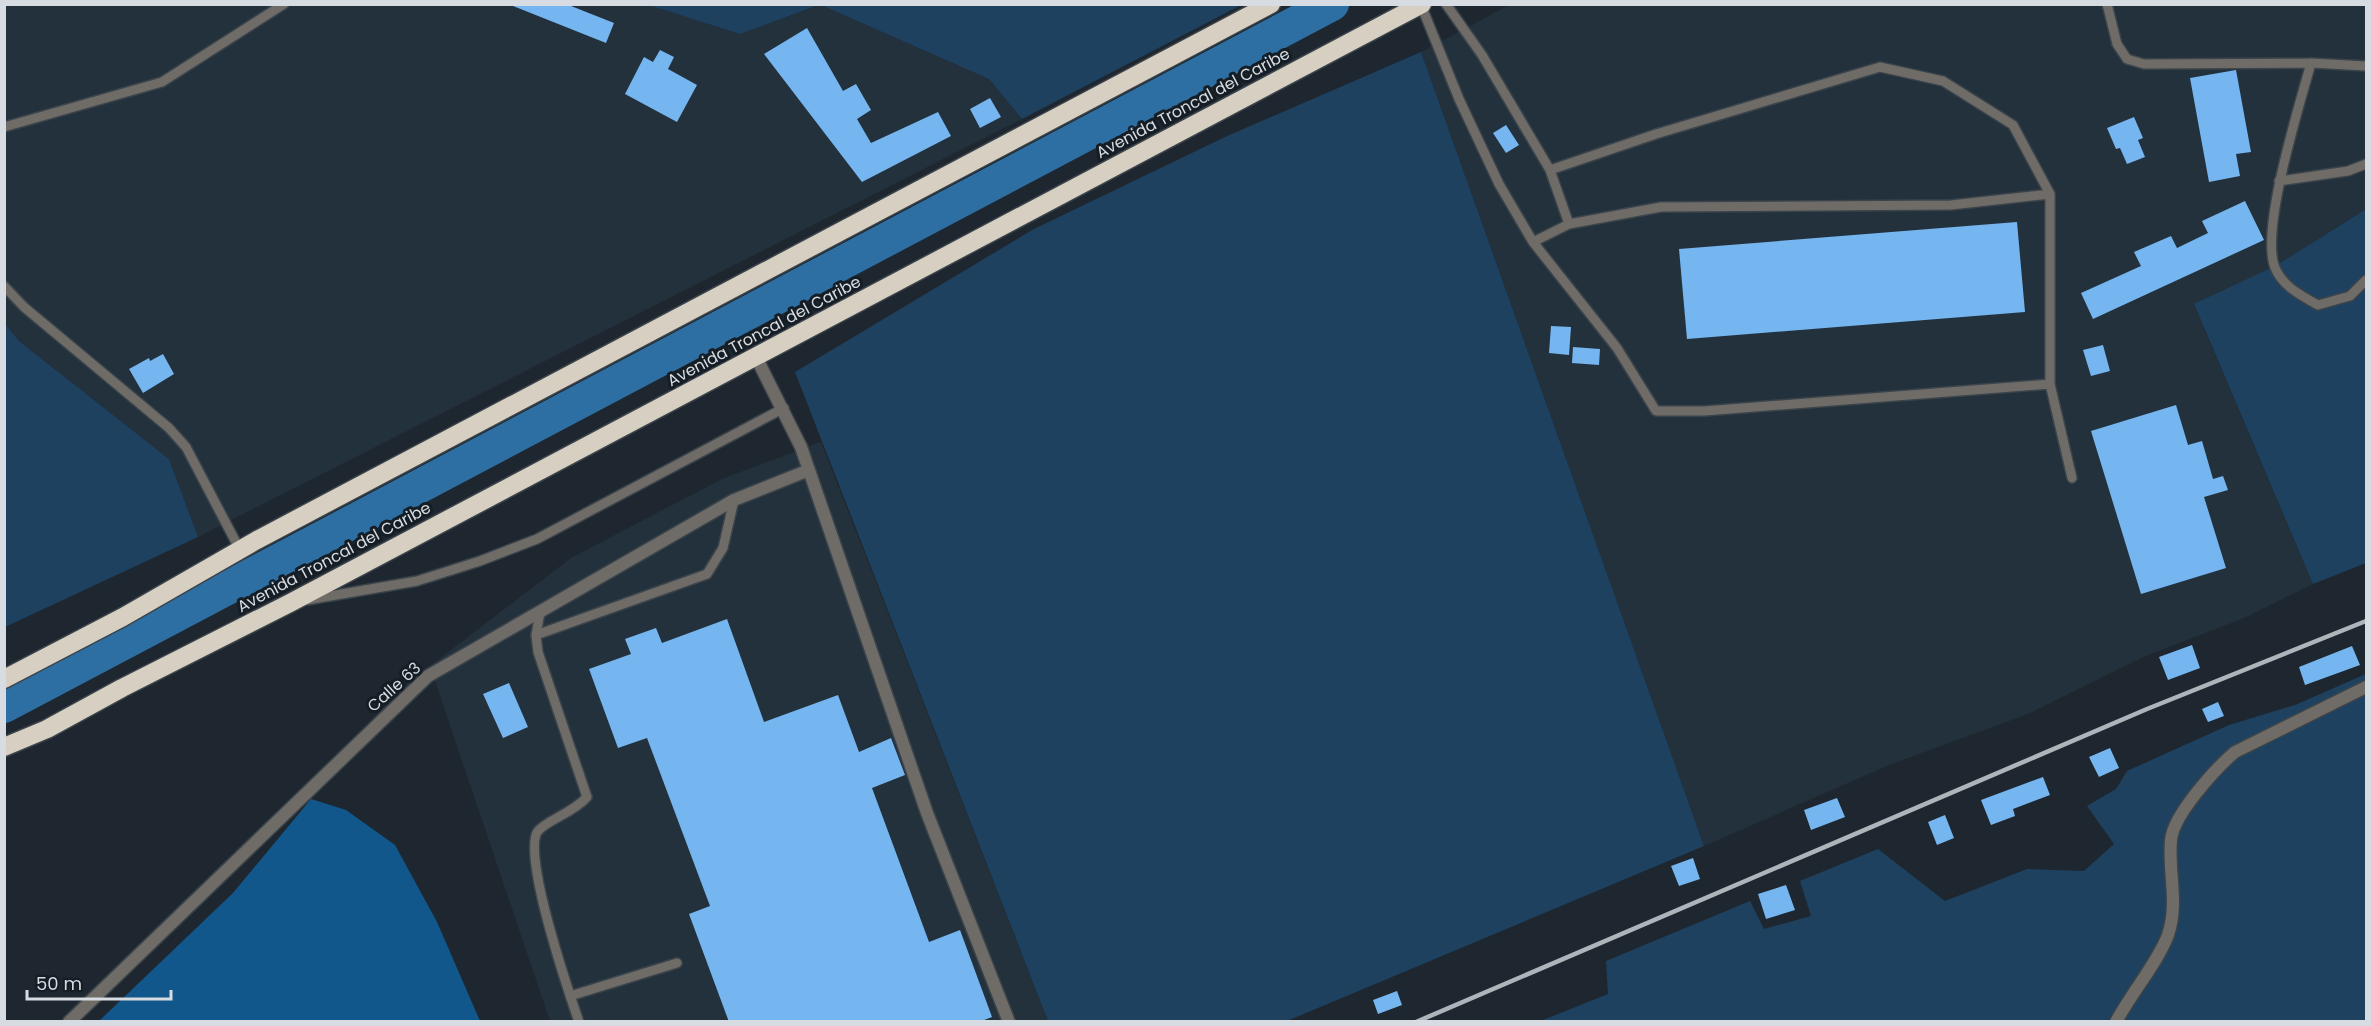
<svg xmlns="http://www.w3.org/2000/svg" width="2371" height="1026" viewBox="0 0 2371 1026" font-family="Poppins,sans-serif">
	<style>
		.built { fill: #23313d }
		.green { fill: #1e4160 }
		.forest { fill: #12578b }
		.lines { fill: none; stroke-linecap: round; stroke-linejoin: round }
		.river { stroke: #2e6fa3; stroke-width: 34 }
		.building { fill: #76b6f0 }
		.lane-casing { stroke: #3b444b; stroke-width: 12 }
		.street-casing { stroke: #3b444b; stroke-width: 15 }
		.highway-casing { stroke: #3b444b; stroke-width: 21 }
		.lane { stroke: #6f6c67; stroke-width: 9 }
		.street { stroke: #6f6c67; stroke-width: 12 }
		.highway { stroke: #d6cfc2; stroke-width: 18 }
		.rail { stroke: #aeb5ba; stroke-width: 4.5 }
		.labels { text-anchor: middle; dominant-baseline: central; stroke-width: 6; stroke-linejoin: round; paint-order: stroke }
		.street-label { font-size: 16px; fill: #d6dce1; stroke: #151d25 }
	</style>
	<rect width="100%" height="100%" fill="#1e272f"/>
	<!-- built -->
	<path class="built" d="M648 4 740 34 821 5 989 79 1022 119 198 537 169 459 19 341 5 324 4 5Z
		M1509 5H2366V209L2277 265 2194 305 2313 584 2244 618 2143 657 2028 714 1889 765 1704 846 1421 52Z
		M821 442 1048 1021H550L430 666 571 558 724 478Z"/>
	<!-- green -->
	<path class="green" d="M649 5H819L740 34Z
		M821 5H1241L1022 119 989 79Z
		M1421 52 1704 846 1287 1021H1048L795 372 1034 229 1225 137Z
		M2366 209V563L2313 584 2194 304 2277 265Z
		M5 324 19 341 169 459 198 537 5 627Z
		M2366 674V1021L1538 1022 1608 994 1606 961 1750 901 1764 929 1811 916 1800 881 1878 849 1945 901 2027 869 2084 871 2114 844 2087 806 2116 789 2127 771 2229 725 2295 705Z"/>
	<!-- forest -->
	<path class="forest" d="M311 799 346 810 395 845 437 922 480 1021H99L233 893Z"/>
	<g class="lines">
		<!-- river -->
		<path class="river" d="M4 706 1332 4"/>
	</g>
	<!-- building -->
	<path class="building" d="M508 4H566L614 23 606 43Z
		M807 28 843 91 856 84 871 110 857 119 871 143 938 112 951 136 862 182 764 54Z
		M660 50 674 57 668 69 697 85 677 122 625 94 644 57 653 62Z
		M2236 70 2251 152 2236 154 2240 176 2209 182 2190 78Z
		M990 98 1001 117 980 128 970 109Z
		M2134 117 2143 138 2138 140 2145 157 2127 164 2120 148 2116 149 2107 128Z
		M1506 125 1519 145 1506 153 1493 133Z
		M2245 201 2264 240 2093 319 2081 293 2141 266 2134 252 2171 236 2177 248 2208 233 2202 221Z
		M2017 222 2025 312 1687 339 1679 249Z
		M1551 326 1571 327 1569 355 1549 353Z
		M2103 345 2110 371 2091 376 2083 350Z
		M1573 347 1600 349 1599 365 1572 363Z
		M163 354 174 374 143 393 129 369 149 358 150 361Z
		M2176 405 2188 445 2202 441 2213 479 2223 476 2228 490 2204 497 2226 568 2141 594 2091 431Z
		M727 619 764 722 838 695 859 752 891 738 905 775 872 788 929 942 960 930 992 1017 979 1022H729L689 914 710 906 647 738 618 748 589 669 631 654 625 639 656 628 662 643Z
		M2192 645 2200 668 2168 680 2159 657Z
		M2352 646 2360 665 2305 685 2299 667Z
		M509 683 528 727 503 738 483 694Z
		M2218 702 2224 716 2208 722 2202 709Z
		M2110 748 2119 768 2099 777 2089 757Z
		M2043 777 2050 795 2013 809 2015 816 1991 825 1981 800Z
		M1837 798 1845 817 1811 830 1804 810Z
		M1945 815 1954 838 1937 845 1928 822Z
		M1693 858 1700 879 1679 886 1671 866Z
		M1786 885 1795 910 1766 919 1758 894Z
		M1397 991 1402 1005 1378 1014 1373 1000Z"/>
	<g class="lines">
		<defs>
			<path id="lane" d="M1446 4 1482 55 1550 170 1569 224
				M2107 4 2117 44 2127 59 2144 64 2311 63C2300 104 2258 235 2276 270 2284 287 2302 296 2318 305L2350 296 2366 280
				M1421 5 1459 99 1499 184 1533 242 1617 348 1656 411H1704L2050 384
				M2311 63 2366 66
				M4 127 162 82 284 4
				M2279 181 2348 171 2366 164
				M2050 194V384L2072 478
				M1533 242 1569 224 1661 207 1951 205 2050 194 2013 125 1943 81 1880 67 1656 134 1550 170
				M4 286 24 307 169 428 186 447 240 550
				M307 600 417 581 480 561 537 539 784 408
				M540 612 536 635 538 652 587 797C573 813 547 820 538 831 521 852 569 993 579 1022
				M536 635 707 574 723 548 734 500
				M570 996 677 963"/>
			<path id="street" d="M756 357 801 447 927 813 1009 1022
				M69 1022 428 676 734 500 809 470
				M2116 1022C2130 995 2158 962 2168 935 2179 902 2168 873 2171 840 2173 815 2216 768 2235 752L2366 687"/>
			<path id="highway" d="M4 679 123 617 257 540 1271 4
				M4 747 47 729 122 688 290 603 1422 4"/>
		</defs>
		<!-- lane casing -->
		<use href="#lane" class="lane-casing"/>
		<!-- street casing -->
		<use href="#street" class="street-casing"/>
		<!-- highway casing -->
		<use href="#highway" class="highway-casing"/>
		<!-- lane -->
		<use href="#lane" class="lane"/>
		<!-- street -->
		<use href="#street" class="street"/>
		<!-- highway -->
		<use href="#highway" class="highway"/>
		<!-- rail -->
		<path class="rail" d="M1416 1022 2147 709 2366 621"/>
	</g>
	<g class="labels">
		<!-- street labels -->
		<g class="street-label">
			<text transform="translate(1193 103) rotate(-28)">Avenida Troncal del Caribe</text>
			<text transform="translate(764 331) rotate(-28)">Avenida Troncal del Caribe</text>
			<text transform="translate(334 557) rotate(-28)">Avenida Troncal del Caribe</text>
			<text transform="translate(394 687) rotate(-42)">Calle 63</text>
		</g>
	</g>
	<!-- border -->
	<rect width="2371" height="1026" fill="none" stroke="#d6dce1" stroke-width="12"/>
	<!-- scale -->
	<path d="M27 990v9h144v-9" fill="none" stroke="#d6dce1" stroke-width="3"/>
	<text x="36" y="990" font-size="18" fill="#d6dce1" stroke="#151d25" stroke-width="4.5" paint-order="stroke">50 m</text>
</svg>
